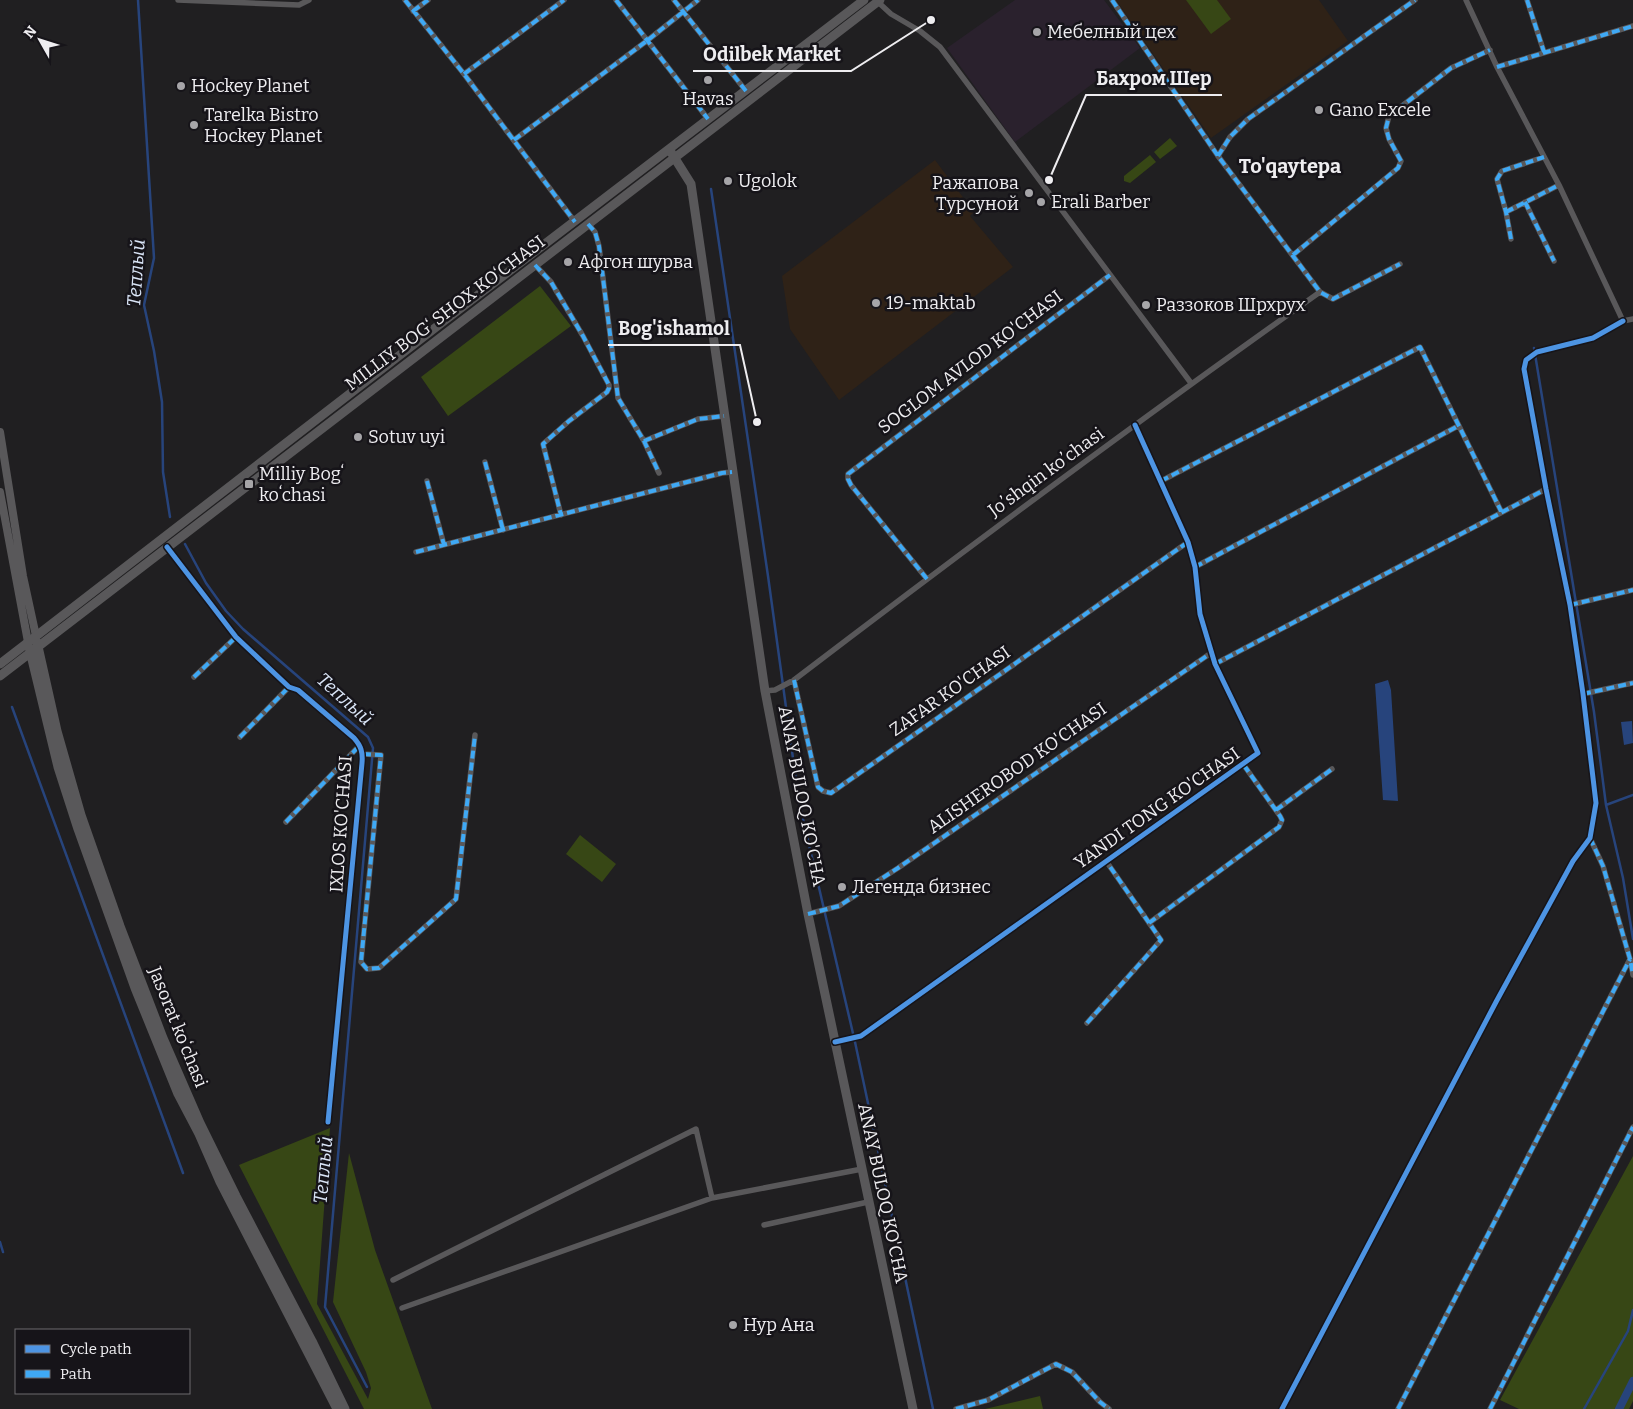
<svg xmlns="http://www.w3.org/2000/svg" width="1633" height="1409" viewBox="0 0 1633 1409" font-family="Bitter,serif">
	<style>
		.industrial { fill: #2a212d }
		.education { fill: #2f2217 }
		.green { fill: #374715 }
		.water { fill: #27447c }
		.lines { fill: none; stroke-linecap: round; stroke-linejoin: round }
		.stream { stroke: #27447c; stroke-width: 2.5 }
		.canal { stroke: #27447c; stroke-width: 8 }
		.minor { stroke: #59585a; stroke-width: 5.5 }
		.tertiary { stroke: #59585a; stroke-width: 8 }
		.secondary { stroke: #59585a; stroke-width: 9 }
		.quiet { stroke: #3fa9f5; stroke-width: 4; stroke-dasharray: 8 4; stroke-linecap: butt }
		.cycleway-casing { stroke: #161419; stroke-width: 8 }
		.cycleway { stroke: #4d94e3; stroke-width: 5 }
		.poi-dot { fill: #a6a5a8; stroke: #161419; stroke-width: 2 }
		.labels { text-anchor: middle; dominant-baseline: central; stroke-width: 5; stroke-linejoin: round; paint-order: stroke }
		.poi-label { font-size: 18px; fill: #eeedf0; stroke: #161419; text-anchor: start }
		.street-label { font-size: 18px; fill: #eeedf0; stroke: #161419 }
		.water-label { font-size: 19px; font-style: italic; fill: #dae5f7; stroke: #161419 }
		.quarter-label { font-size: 20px; font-weight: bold; fill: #eeedf0; stroke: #161419 }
		.leader { fill: none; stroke: #eeedf0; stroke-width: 2 }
		.callout-dot { fill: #eeedf0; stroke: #161419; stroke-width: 2 }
		.callout-label { font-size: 19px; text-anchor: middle; font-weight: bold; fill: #eeedf0; stroke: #161419; stroke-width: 5; stroke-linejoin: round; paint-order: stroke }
	</style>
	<rect width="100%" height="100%" fill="#201f21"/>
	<!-- industrial -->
	<path class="industrial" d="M1015 0H1104L1140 48 1015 142 947 48Z"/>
	<!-- education -->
	<path class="education" d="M1116 0H1319L1348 41 1211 138Z
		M935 160 974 212 970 216 1013 267 839 400 790 329 782 276Z"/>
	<!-- green -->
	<path class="green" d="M1186 0H1217L1231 19 1211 34Z
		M1170 138 1177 146 1160 159 1154 152Z
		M1150 155 1156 162 1130 183 1124 181V176Z
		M540 286 571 326 448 416 421 377Z
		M580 835 616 864 602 882 566 854Z
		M330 1128 317 1304 368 1399 371 1388 366 1372 333 1302 349 1153 375 1250 432 1409H364L239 1165Z
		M1633 1156V1401L1629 1409H1519L1500 1400Z
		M1040 1396 1043 1409H985Z"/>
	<!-- water -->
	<path class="water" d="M1388 680 1391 690 1398 801 1383 800 1375 684Z
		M1632 721 1633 743 1624 745 1621 722Z"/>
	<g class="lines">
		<!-- stream -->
		<path class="stream" d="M138 0 154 258 144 305 154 351 162 402 163 472 170 517
			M711 189 768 576 799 802 855 1042 933 1409
			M1534 348 1594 712 1606 805 1623 878 1633 939
			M185 544 206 583 226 611 243 629 368 737 373 748 325 1307 367 1387
			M12 707 183 1173
			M1606 805 1633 795
			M0 1242 3 1252
			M1584 1409 1628 1331 1633 1310"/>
		<!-- canal -->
		<path class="canal" d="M1619 1409 1633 1381"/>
		<!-- minor -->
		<path class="minor" d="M178 0 299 5 309 0
			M405 0 464 74 575 222
			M616 0 708 119
			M674 0 746 91
			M1112 0 1218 156 1320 292 1333 299 1400 264
			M1466 0 1497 67 1559 185 1623 321 1633 319
			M1527 0 1544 52
			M878 2 891 14 920 31 940 47 1191 383
			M413 11 428 0
			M1497 67 1633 26
			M464 74 564 0
			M514 140 648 40 698 0
			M1218 156 1230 137 1248 119 1415 0
			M1525 202 1554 261
			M1506 212 1559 185
			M588 224 595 232 599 246 618 398 644 441 659 473
			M1511 239 1506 212 1497 179 1502 171 1544 157
			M1293 255 1398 168 1401 161 1389 139 1386 128 1389 116 1451 68 1490 50
			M535 265 551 282 583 336 609 385V388L607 392 569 421 543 444 561 515
			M644 441 698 419 724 416
			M485 462 503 530
			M427 481 444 545
			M1161 481 1420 347 1501 511
			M167 547 236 637 289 687 298 690 354 738C361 746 363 752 362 763L328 1122
			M416 552 722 473 732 472
			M1195 567 1458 426
			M927 579 851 485 848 479V474L1110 275
			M1570 605 1633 590
			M1215 664 1546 489
			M194 677 236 637
			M794 680 818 787 823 791 831 793 1188 542
			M765 691 775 690 794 680C967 548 1142 418 1320 292
			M1583 694 1633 683
			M240 737 289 687
			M363 754 381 755 361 962 367 969 379 968 456 899 475 735
			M1276 810 1332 769
			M286 822 360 745
			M1590 838 1603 866 1630 959 1633 975
			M808 914 839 906 898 868 1211 653
			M1149 923 1279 827 1282 820 1280 816 1243 764
			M1087 1023 1161 940 1106 861
			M835 1042 861 1036 1258 753 1215 664 1200 614 1195 567 1188 542 1135 425
			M764 1225 868 1202
			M393 1280 696 1129 712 1198
			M402 1308 712 1198 862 1169
			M956 1409 988 1400 1056 1364 1072 1372 1100 1402 1109 1409
			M1282 1409 1496 1002 1573 861 1590 838 1596 803 1583 694 1570 605 1546 489 1524 369 1526 360 1537 352 1593 338 1623 321
			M1398 1409 1630 959
			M1490 1409 1633 1127"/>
		<!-- tertiary -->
		<path class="tertiary" d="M0 432 23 576 36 636
			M0 492 28 642"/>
		<!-- secondary -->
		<path class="secondary" d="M669 149 691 184 765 691 808 914 913 1409
			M37 642 57 731 81 815 120 926 163 1038 200 1123 236 1196 312 1341 345 1409
			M29 647 58 767 78 829 135 988 178 1094 199 1134 220 1182 337 1409
			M0 664 444 321 864 0
			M0 676 880 0"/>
		<!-- quiet -->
		<path class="quiet" d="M405 0 464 74 575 222
			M616 0 708 119
			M674 0 746 91
			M1112 0 1218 156 1320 292 1333 299 1400 264
			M1527 0 1544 52
			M413 11 428 0
			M1497 67 1633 26
			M464 74 564 0
			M514 140 648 40 698 0
			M1218 156 1230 137 1248 119 1415 0
			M1525 202 1554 261
			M1506 212 1559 185
			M588 224 595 232 599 246 618 398 644 441 659 473
			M1511 239 1506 212 1497 179 1502 171 1544 157
			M1293 255 1398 168 1401 161 1389 139 1386 128 1389 116 1451 68 1490 50
			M535 265 551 282 583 336 609 385V388L607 392 569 421 543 444 561 515
			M644 441 698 419 724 416
			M485 462 503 530
			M427 481 444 545
			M1161 481 1420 347 1501 511
			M416 552 722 473 732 472
			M1195 567 1458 426
			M927 579 851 485 848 479V474L1110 275
			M1570 605 1633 590
			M1215 664 1546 489
			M194 677 236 637
			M794 680 818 787 823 791 831 793 1188 542
			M1583 694 1633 683
			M240 737 289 687
			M363 754 381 755 361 962 367 969 379 968 456 899 475 735
			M1276 810 1332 769
			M286 822 360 745
			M1590 838 1603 866 1630 959 1633 975
			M808 914 839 906 898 868 1211 653
			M1149 923 1279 827 1282 820 1280 816 1243 764
			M1087 1023 1161 940 1106 861
			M956 1409 988 1400 1056 1364 1072 1372 1100 1402 1109 1409
			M1398 1409 1630 959
			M1490 1409 1633 1127"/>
		<defs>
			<path id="cycleway" d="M167 547 236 637 289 687 298 690 354 738C361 746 363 752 362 763L328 1122
				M835 1042 861 1036 1258 753 1215 664 1200 614 1195 567 1188 542 1135 425
				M1282 1409 1496 1002 1573 861 1590 838 1596 803 1583 694 1570 605 1546 489 1524 369 1526 360 1537 352 1593 338 1623 321"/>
		</defs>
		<!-- cycleway casing -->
		<use href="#cycleway" class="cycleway-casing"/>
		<!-- cycleway -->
		<use href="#cycleway" class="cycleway"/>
	</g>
	<!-- markers -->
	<g class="poi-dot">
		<circle cx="1037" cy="32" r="5"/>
		<circle cx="708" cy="80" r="5"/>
		<circle cx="181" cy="86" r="5"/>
		<circle cx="1319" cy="110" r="5"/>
		<circle cx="194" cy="125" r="5"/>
		<circle cx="728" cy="181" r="5"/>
		<circle cx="1029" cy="193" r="5"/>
		<circle cx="1041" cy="202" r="5"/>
		<circle cx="568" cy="262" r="5"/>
		<circle cx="876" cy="303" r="5"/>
		<circle cx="1146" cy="305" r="5"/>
		<circle cx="358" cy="437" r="5"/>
		<rect x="244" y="479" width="10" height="10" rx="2.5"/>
		<circle cx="842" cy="887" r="5"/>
		<circle cx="733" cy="1325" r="5"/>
	</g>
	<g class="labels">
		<!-- poi labels -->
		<g class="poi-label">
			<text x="1047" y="32">Мебелный цех</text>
			<text x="191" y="86">Hockey Planet</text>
			<text x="708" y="99" text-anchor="middle">Havas</text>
			<text x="1329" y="110">Gano Excele</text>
			<text x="204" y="115">Tarelka Bistro<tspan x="204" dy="21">Hockey Planet</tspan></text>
			<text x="738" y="181">Ugolok</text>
			<text x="1019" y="183" text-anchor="end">Ражапова<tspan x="1019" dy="21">Турсуной</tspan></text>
			<text x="1051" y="202">Erali Barber</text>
			<text x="578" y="262">Афгон шурва</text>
			<text x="886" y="303">19-maktab</text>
			<text x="1156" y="305">Раззоков Шрхрух</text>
			<text x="368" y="437">Sotuv uyi</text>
			<text x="259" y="474">Milliy Bogʻ<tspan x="259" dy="21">koʻchasi</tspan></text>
			<text x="852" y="887">Легенда бизнес</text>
			<text x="743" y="1325">Нур Ана</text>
		</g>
		<!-- street labels -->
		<g class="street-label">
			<text transform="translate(445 313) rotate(-37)">MILLIY BOG‘ SHOX KO‘CHASI</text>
			<text transform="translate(970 362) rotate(-37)">SOGLOM AVLOD KO'CHASI</text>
			<text transform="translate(1046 472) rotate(-36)">Joʼshqin koʼchasi</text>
			<text transform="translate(950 691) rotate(-35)">ZAFAR KO'CHASI</text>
			<text transform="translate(1017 768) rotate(-35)">ALISHEROBOD KO'CHASI</text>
			<text transform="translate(802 796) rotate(79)">ANAY BULOQ KO'CHA</text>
			<text transform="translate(1157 808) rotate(-35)">YANDI TONG KO'CHASI</text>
			<text transform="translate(341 824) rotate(-86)">IXLOS KO'CHASI</text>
			<text transform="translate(178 1027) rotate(68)">Jasorat koʻchasi</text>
			<text transform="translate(883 1193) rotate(78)">ANAY BULOQ KO'CHA</text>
		</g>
		<!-- water labels -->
		<g class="water-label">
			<text transform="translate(136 273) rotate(-86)">Теплый</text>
			<text transform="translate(345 699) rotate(42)">Теплый</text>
			<text transform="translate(323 1170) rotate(-85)">Теплый</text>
		</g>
		<!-- quarter labels -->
		<g class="quarter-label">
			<text x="1290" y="166">To'qaytepa</text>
		</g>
	</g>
	<!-- callouts -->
	<path class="leader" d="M931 20L851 71H693M1049 180L1086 95H1222M757 422L740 345H608"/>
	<g class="callout-dot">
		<circle cx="931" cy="20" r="5"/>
		<circle cx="1049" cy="180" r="5"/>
		<circle cx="757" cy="422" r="5"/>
	</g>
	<g class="callout-label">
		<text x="772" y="61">Odilbek Market</text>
		<text x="1154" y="85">Бахром Шер</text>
		<text x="674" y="335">Bog'ishamol</text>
	</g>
	<!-- legend -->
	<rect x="15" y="1329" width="175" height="65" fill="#161419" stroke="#6c6b6f"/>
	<rect x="25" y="1345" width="25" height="8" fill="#4d94e3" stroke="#6c6b6f"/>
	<text x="60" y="1354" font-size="15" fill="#eeedf0">Cycle path</text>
	<rect x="25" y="1370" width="25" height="8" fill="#3fa9f5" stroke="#6c6b6f"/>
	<text x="60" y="1379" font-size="15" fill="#eeedf0">Path</text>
	<!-- north arrow -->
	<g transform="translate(40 40) rotate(309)" stroke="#161419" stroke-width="4" paint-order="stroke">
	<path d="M0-4L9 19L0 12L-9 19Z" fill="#eeedf0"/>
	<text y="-8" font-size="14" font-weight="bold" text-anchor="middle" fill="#eeedf0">N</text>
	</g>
</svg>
